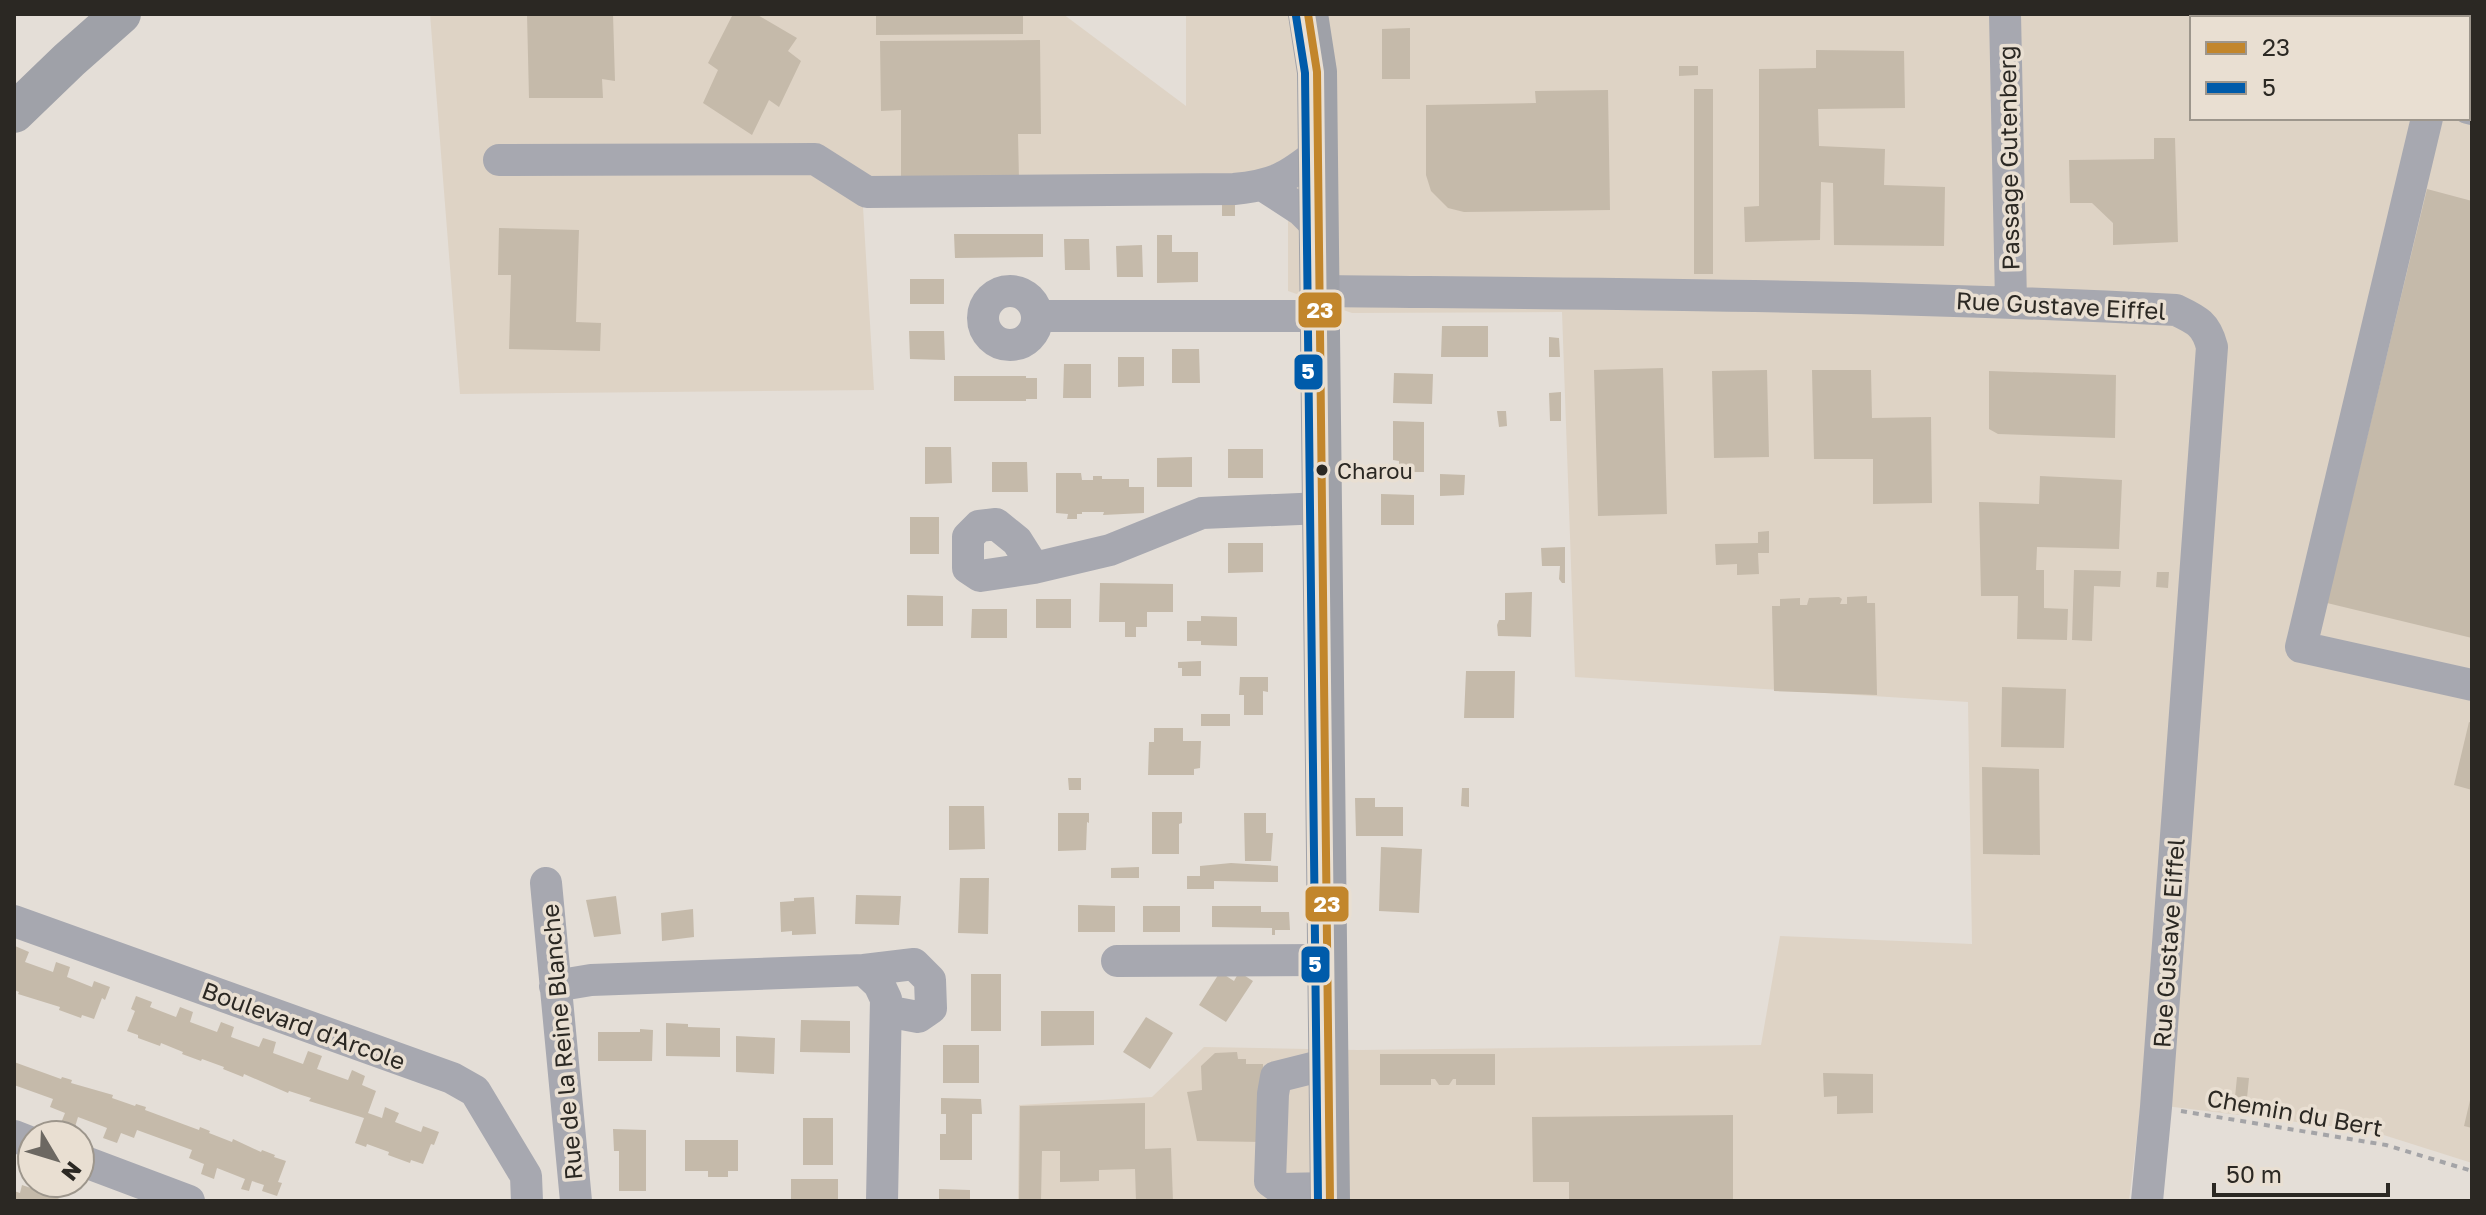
<svg xmlns="http://www.w3.org/2000/svg" width="2486" height="1215" viewBox="0 0 2486 1215" font-family="'Golos Text',sans-serif">
	<style>
		.built { fill: #ded3c5; fill-rule: evenodd }
		.building { fill: #c5baaa }
		.lines { fill: none; stroke-linecap: round; stroke-linejoin: round }
		.path { stroke: #a4a4a7; stroke-width: 4; stroke-dasharray: 6 6; stroke-linecap: butt }
		.minor { stroke: #a7a8b0; stroke-width: 32 }
		.major { stroke: #9fa1a8; stroke-width: 40 }
		.bus-1-casing { stroke: #e9dfd2; stroke-width: 14 }
		.bus-2-casing { stroke: #e9dfd2; stroke-width: 14 }
		.bus-1 { stroke: #c2862c; stroke-width: 8 }
		.bus-2 { stroke: #005baa; stroke-width: 8 }
		.bus-dot { fill: #2b2823; stroke: #e9dfd2; stroke-width: 3 }
		.labels { text-anchor: middle; dominant-baseline: central; stroke-width: 7; stroke-linejoin: round; paint-order: stroke }
		.bus-label { font-size: 22px; fill: #2b2823; stroke: #e9dfd2; text-anchor: start }
		.street-label { font-size: 24px; fill: #2b2823; stroke: #e9dfd2 }
		.line-badge { stroke: #e9dfd2; stroke-width: 3 }
		.badge-label { font-size: 22px; text-anchor: middle; font-weight: bold; fill: #fff }
	</style>
	<rect width="100%" height="100%" fill="#e4ded7"/>
	<!-- built -->
	<path class="built" d="M430 14H1063L1186 106V14H2472V1163L2371 1131 2141 1103 2129 1201H1018L1019 1105 1152 1097 1204 1047 1358 1050 1761 1045 1780 936 1972 944 1968 702 1575 677 1562 312 1352 313 1288 291V211L1273 201 863 207 874 390 460 394ZM2192 18H2468V118H2192Z"/>
	<!-- building -->
	<path class="building" d="M527 14H613L615 81 602 79 603 98H529Z
		M733 14H756L797 38 788 51 801 61 779 107 769 100 752 135 703 103 718 70 708 63Z
		M876 14H1023V34L876 35Z
		M2193 14H2250V18H2193Z
		M1410 28V79H1382V29Z
		M1040 40 1041 134H1018L1019 180 901 181V110L881 111 880 41Z
		M1816 50 1904 51 1905 108 1818 109 1819 146 1885 149 1884 185 1945 187 1944 246 1834 245 1833 183 1821 182 1820 240 1745 242 1744 207 1759 206V69L1816 68Z
		M1679 66H1698V75L1679 76Z
		M1694 89H1713V274H1694Z
		M1608 90 1610 210 1464 212 1448 208 1431 191 1426 175V105L1536 103 1535 91Z
		M2154 138H2175L2178 242 2113 245V223L2092 203H2070L2069 160 2154 159Z
		M2427 189 2472 201V638L2327 603Z
		M1222 203H1235V216H1222Z
		M499 228 579 230 576 322 601 323 600 351 509 349 511 275H498Z
		M954 234H1043V257L955 258Z
		M1157 235H1172V252H1198V282L1157 283Z
		M1064 239H1089L1090 270H1065Z
		M1142 245 1143 277H1117L1116 246Z
		M910 279H944V304H910Z
		M1442 326H1488V357H1441Z
		M909 331H944L945 360 910 359Z
		M1549 337 1559 338 1560 357H1549Z
		M1172 349H1199L1200 383H1172Z
		M1118 357H1144V386L1118 387Z
		M1064 364H1091V398H1063Z
		M1663 368 1667 514 1598 516 1594 370Z
		M1767 370 1769 457 1714 458 1712 371Z
		M1812 370H1871L1872 418 1931 417 1932 503 1873 504V459H1814Z
		M1989 371 2116 375 2115 438 1998 434 1989 429Z
		M1394 373 1433 374 1432 404 1393 403Z
		M954 376H1026V378H1037V399H1026V401H954Z
		M1561 392V421H1550L1549 393Z
		M1497 411H1506L1507 426 1499 427Z
		M1393 421 1424 422V472H1399V461L1393 460Z
		M925 447H951L952 483 925 484Z
		M1228 449H1263V478H1228Z
		M1192 457V487H1157V458Z
		M992 462H1027L1028 492H992Z
		M1056 473H1081L1082 480H1093V476H1102V479H1129V487H1144V513L1103 515 1104 512H1082V514H1077V519H1067L1068 514 1056 513Z
		M1440 474 1465 475 1464 495 1440 496Z
		M2040 476 2122 480 2119 549 2037 547 2036 570H2044V608L2068 609 2067 640 2017 639 2018 596H1981L1979 502 2039 504Z
		M1381 494 1414 495V525H1381Z
		M910 517H939V554H910Z
		M1769 531V553H1758L1759 574 1737 575V564L1716 565 1715 544 1758 543V532Z
		M1228 543H1263V572L1228 573Z
		M1565 547V583H1562L1559 579 1560 566H1542L1541 548Z
		M2074 570 2121 571 2120 587 2094 586 2092 641 2072 640Z
		M2157 572H2169L2168 588 2156 587Z
		M1100 583 1173 584V612H1147V627H1136V637H1125V622H1099Z
		M1532 592 1531 637 1498 636 1497 625 1499 620H1505V593Z
		M907 595 943 596V626H907Z
		M1867 596V603H1875L1877 695 1774 691 1772 606H1780V599L1800 598V605H1807L1809 598 1839 597 1842 599 1840 604H1847V597Z
		M1036 599H1071V628H1036Z
		M972 609H1007V638H971Z
		M1201 616 1237 617V646L1201 645V641H1187V621H1201Z
		M1201 661V676H1182V668H1178V662Z
		M1466 671H1515L1514 718H1464Z
		M1240 677H1268V692L1263 691V715H1244V695H1239Z
		M2002 687 2066 689 2064 748 2001 747Z
		M1201 714H1230V726H1201Z
		M2469 722 2472 723V790L2454 785Z
		M1154 728H1183V741H1201L1200 768 1194 769V775H1148L1149 742H1154Z
		M1982 767 2039 769 2040 855 1983 854Z
		M1068 778H1081V790H1069Z
		M1462 788H1469V807L1461 806Z
		M1355 798H1375V807H1403V836H1356Z
		M949 806H984L985 849 949 850Z
		M1152 812H1182V823L1179 824V854H1152Z
		M1058 813H1089V823L1087 822 1086 850 1058 851Z
		M1244 813H1266V833H1273L1271 861H1245Z
		M1381 847 1422 849 1419 913 1379 911Z
		M1231 863 1278 866V882L1214 881V889H1187V876H1200V866Z
		M1139 867V878H1111V868Z
		M960 878H989L988 934 958 933Z
		M856 895 901 896 899 925 855 924Z
		M616 896 621 934 594 937 586 900Z
		M814 897 816 934 792 935V931L781 932 780 902 794 901V898Z
		M1078 905 1115 906V932H1078Z
		M1143 906H1180V932H1143Z
		M1212 906H1261V912H1289L1290 930H1275V935H1272V928L1212 927Z
		M693 909 694 937 662 941 661 913Z
		M15 946 29 952 25 962 53 972 56 962 70 967 67 977 92 987 94 981 110 987 105 1000 102 998 94 1019 82 1015 81 1018 59 1010 60 1007 18 994 19 992 14 990Z
		M1220 972 1234 981 1239 972 1253 981 1226 1022 1199 1005Z
		M971 974H1001V1031H971Z
		M136 996 152 1002 150 1007 176 1017 180 1007 193 1012 190 1022 217 1032 221 1022 234 1027 231 1037 259 1047 263 1038 276 1042 273 1053 303 1064 308 1051 322 1056 317 1069 348 1080 352 1070 365 1076 362 1085 376 1091 368 1113 382 1118 385 1107 399 1113 395 1122 421 1132 423 1126 439 1132 434 1145 431 1144 423 1164 411 1160 410 1163 388 1155 389 1152 367 1144 366 1147 355 1143 364 1118 309 1101 311 1098 289 1091 288 1093 244 1074 243 1077 223 1069 224 1067 202 1059 201 1061 182 1054 183 1052 161 1043 160 1046 138 1038V1035L127 1031 135 1011 131 1009Z
		M1041 1011H1094V1045L1041 1046Z
		M1146 1017 1173 1033 1150 1069 1123 1052Z
		M801 1020 850 1021V1053L800 1052Z
		M666 1023 688 1024V1027L720 1028V1057L666 1056Z
		M640 1029 653 1030 652 1061H598V1032H640Z
		M736 1036 775 1038 774 1074 736 1072Z
		M943 1045H979V1083H943Z
		M1237 1052 1238 1059H1246V1064H1263L1264 1142 1197 1141 1187 1092 1202 1090 1201 1066 1215 1053Z
		M1380 1054H1495V1085H1456V1079H1453L1449 1085H1439L1435 1079H1431V1085H1380Z
		M14 1062 61 1079 62 1077 72 1080 71 1083 113 1095 112 1098 135 1106 136 1104 146 1107 145 1110 199 1130 200 1127 210 1131 209 1133 232 1142 233 1139 261 1152 262 1150 275 1155 274 1157 286 1161 278 1182 282 1183 277 1196 262 1191 264 1185 252 1181 249 1191 241 1189 245 1179 217 1168 214 1179 201 1174 204 1164 189 1158 192 1150 137 1130 134 1138 121 1133 117 1143 103 1138 107 1128 102 1126 78 1117 75 1127 61 1123 65 1113 50 1107 53 1099 14 1085Z
		M1823 1073 1873 1074V1113L1837 1114V1096L1824 1097Z
		M2237 1077 2249 1078 2247 1098 2235 1097Z
		M2471 1096H2472V1128L2464 1126Z
		M941 1098 981 1099 982 1114H972V1160H940V1134H946V1114H941Z
		M1145 1103V1149L1171 1148 1173 1201H1136L1135 1169 1099 1170V1181L1060 1182V1151H1042L1041 1201H1019L1020 1106Z
		M1733 1115V1201H1569V1182H1533L1532 1117Z
		M803 1118H833V1165H803Z
		M613 1129 646 1130V1191H619V1151H614Z
		M685 1140H738V1171H728V1177H708V1171H685Z
		M791 1179H838V1201H791Z
		M39 1183 54 1185 50 1195 65 1201H14V1191L20 1193 22 1185 37 1190Z
		M939 1189 970 1190V1201H939Z"/>
	<g class="lines">
		<!-- path -->
		<path class="path" d="M2181 1111 2386 1145 2472 1171"/>
		<!-- minor -->
		<path class="minor" d="M2005 14 2011 302
			M2316 18V14
			M2468 54 2472 31
			M2468 108 2472 109
			M2427 118 2301 647 2472 685
			M499 160 815 159 867 192 1234 189C1274 185 1287 178 1318 153
			M1264 186 1301 210 1320 229
			M983 318a27 27 0 1 1 54 0a27 27 0 1 1-54 0Z
			M1321 291C1606 294 1891 295 2176 310 2197 320 2206 324 2212 347L2156 1107 2147 1201
			M1038 316H1321
			M1034 568 1017 541 996 524 979 526 968 537V568L980 576 1034 568 1110 550 1202 513 1323 508
			M546 883 576 1201
			M14 921 452 1078 475 1091 526 1176 527 1201
			M1117 961 1327 960
			M864 970 914 964 930 980 931 1008 918 1017 886 1011
			M555 986 591 980 864 970 879 984 886 999 882 1201
			M1328 1064 1276 1077 1273 1094 1270 1181 1281 1189 1330 1188
			M14 1136 32 1143
			M80 1160 189 1201"/>
		<!-- major -->
		<path class="major" d="M1308 14 1317 72 1330 1201
			M14 113 69 60 121 14"/>
		<defs>
			<path id="bus-1" d="M1308 14 1317 72 1330 1201"/>
			<path id="bus-2" d="M1296 16 1305 73 1318 1201"/>
		</defs>
		<!-- bus-1 casing -->
		<use href="#bus-1" class="bus-1-casing"/>
		<!-- bus-2 casing -->
		<use href="#bus-2" class="bus-2-casing"/>
		<!-- bus-1 -->
		<use href="#bus-1" class="bus-1"/>
		<!-- bus-2 -->
		<use href="#bus-2" class="bus-2"/>
	</g>
	<!-- markers -->
	<circle class="bus-dot" cx="1322" cy="470" r="7"/>
	<g class="labels">
		<!-- bus labels -->
		<g class="bus-label">
			<text x="1337" y="470">Charou</text>
		</g>
		<!-- street labels -->
		<g class="street-label">
			<text transform="translate(2008 158) rotate(-91)">Passage Gutenberg</text>
			<text transform="translate(2061 305) rotate(3)">Rue Gustave Eiffel</text>
			<text transform="translate(2168 943) rotate(-86)">Rue Gustave Eiffel</text>
			<text transform="translate(304 1025) rotate(20)">Boulevard d'Arcole</text>
			<text transform="translate(561 1042) rotate(-95)">Rue de la Reine Blanche</text>
			<text transform="translate(2295 1112) rotate(10)">Chemin du Bert</text>
		</g>
	</g>
	<g class="line-badge">
		<rect x="1297" y="291" width="46" height="38" rx="8" fill="#c2862c"/>
		<rect x="1293" y="353" width="31" height="38" rx="8" fill="#005baa"/>
		<rect x="1304" y="885" width="46" height="38" rx="8" fill="#c2862c"/>
		<rect x="1300" y="945" width="31" height="39" rx="8" fill="#005baa"/>
	</g>
	<g class="badge-label">
		<text x="1320" y="318">23</text>
		<text x="1308" y="379">5</text>
		<text x="1327" y="912">23</text>
		<text x="1315" y="972">5</text>
	</g>
	<!-- border -->
	<rect width="2486" height="1215" fill="none" stroke="#2b2823" stroke-width="32"/>
	<!-- legend -->
	<rect x="2190" y="16" width="280" height="104" fill="#e9dfd2" stroke="#9d968c" stroke-width="2"/>
	<rect x="2206" y="42" width="40" height="12" fill="#c2862c" stroke="#9d968c" stroke-width="2"/>
	<text x="2262" y="56" font-size="24" fill="#2b2823">23</text>
	<rect x="2206" y="82" width="40" height="12" fill="#005baa" stroke="#9d968c" stroke-width="2"/>
	<text x="2262" y="96" font-size="24" fill="#2b2823">5</text>
	<!-- north arrow -->
	<g transform="translate(56 1159) rotate(128)"><circle r="38" fill="#e9dfd2" stroke="#9d968c" stroke-width="2"/>
	<path d="M0-6L14 30L0 20L-14 30Z" fill="#6c6862"/>
	<text y="-12" font-size="22" font-weight="bold" text-anchor="middle" fill="#2b2823">N</text>
	</g>
	<!-- scale -->
	<path d="M2214 1183v12h174v-12" fill="none" stroke="#2b2823" stroke-width="4"/>
	<text x="2226" y="1183" font-size="24" fill="#2b2823" stroke="#e9dfd2" stroke-width="6" paint-order="stroke">50 m</text>
</svg>
